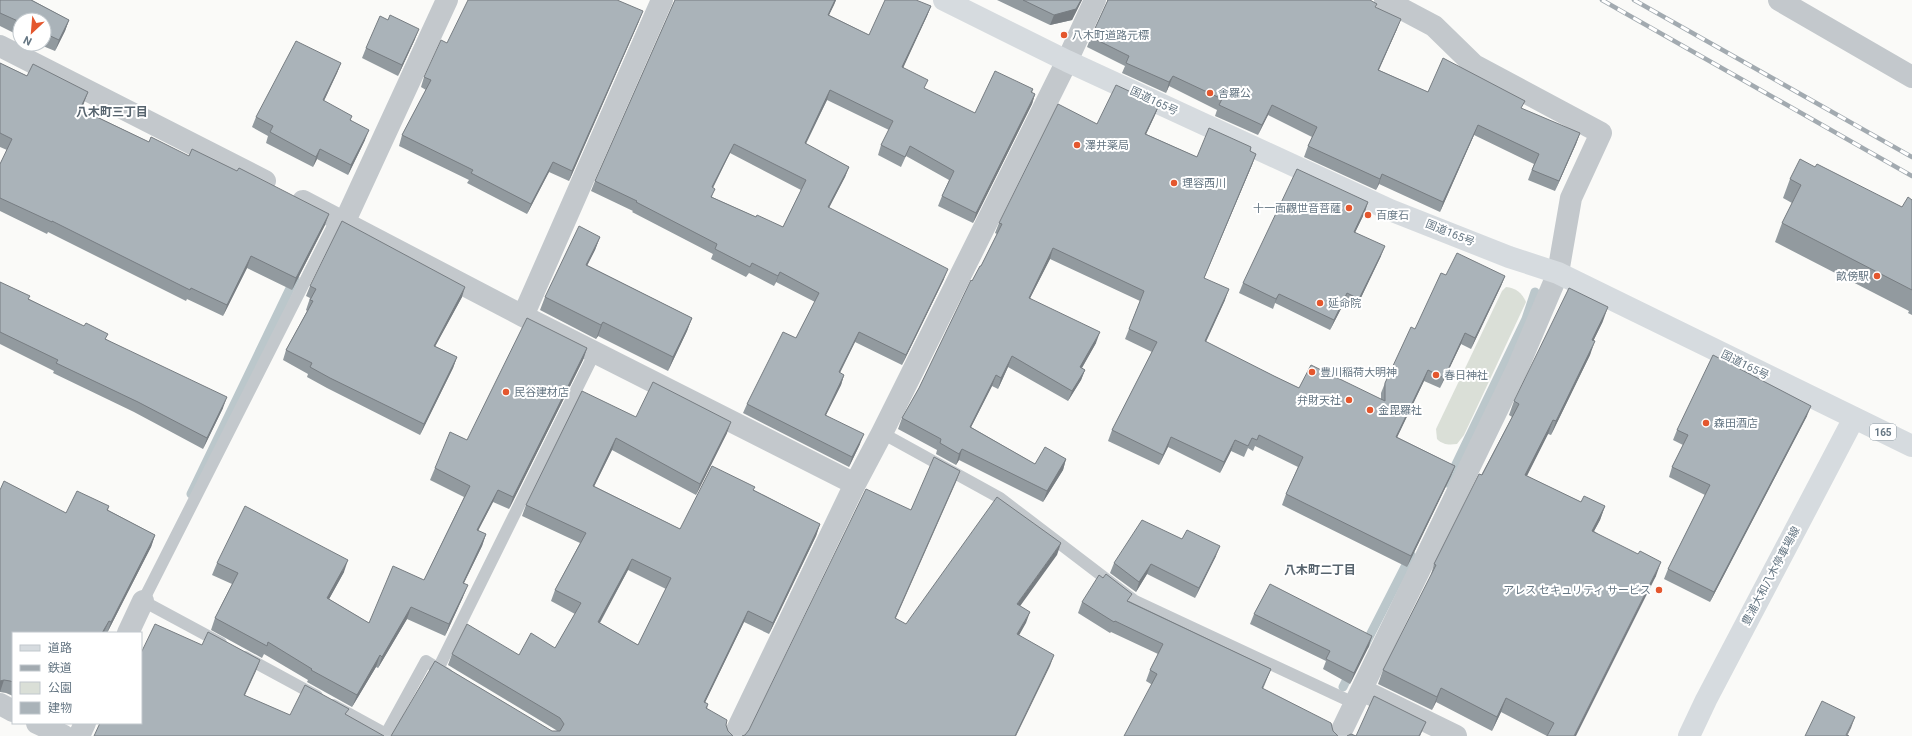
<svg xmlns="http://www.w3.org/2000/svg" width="1912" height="736" viewBox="0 0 1912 736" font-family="Roboto,'Noto Sans JP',sans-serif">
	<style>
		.green { fill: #dadfd7 }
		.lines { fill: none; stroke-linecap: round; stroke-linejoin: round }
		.stream { stroke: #bbc7cb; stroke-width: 9 }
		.lane { stroke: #c3c8cc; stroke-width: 12 }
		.street { stroke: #c3c8cc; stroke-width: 22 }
		.secondary { stroke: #d6dbdf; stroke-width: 22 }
		.highway { stroke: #d6dbdf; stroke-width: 22 }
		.rail-casing { stroke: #a2aab0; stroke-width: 4.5 }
		.rail { stroke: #fff; stroke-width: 3; stroke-dasharray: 9; stroke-linecap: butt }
		.wall { fill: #929a9f; fill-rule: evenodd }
		.shaded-wall { fill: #777d82 }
		.building { fill: #aab3b9; stroke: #777d82; fill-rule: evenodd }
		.poi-dot { fill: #e4572e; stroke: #fff; stroke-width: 1.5 }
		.labels { text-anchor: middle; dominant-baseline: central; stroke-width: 4; stroke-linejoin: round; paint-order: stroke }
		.shield { fill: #fff; stroke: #939fa8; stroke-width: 1 }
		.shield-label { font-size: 10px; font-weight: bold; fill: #657683 }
		.poi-label { font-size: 11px; fill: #657683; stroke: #fff; text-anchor: start }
		.street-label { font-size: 11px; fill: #657683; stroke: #fff }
		.neighbourhood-label { font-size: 12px; font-weight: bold; fill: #57646e; stroke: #fff }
	</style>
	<rect width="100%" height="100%" fill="#fafaf8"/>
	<!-- green -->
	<path class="green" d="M1506 287C1516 288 1522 293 1526 302L1464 435 1457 444C1449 445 1443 445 1437 439L1436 429 1502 291Z"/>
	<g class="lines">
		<!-- stream -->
		<path class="stream" d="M1447 483 1526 319 1535 292
			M191 494 295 278
			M1365 645 1411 555
			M1343 687 1351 671"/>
		<!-- lane -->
		<path class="lane" d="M882 433 1000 498 1135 601 1356 704
			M221 643 143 601 337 218
			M245 657 317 696
			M438 669 595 352
			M333 705 386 734 426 661 447 674"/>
		<!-- street -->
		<path class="street" d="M1779 0 1912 77
			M0 46 265 181
			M303 201 523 316 855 484
			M345 221 447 0
			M523 316 662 0
			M128 633 143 601
			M1362 690 1456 736
			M0 704 13 711
			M37 723 64 736
			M79 736 85 723
			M734 736 855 484 882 433 1067 61 1095 0
			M1339 736 1518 367 1558 273 1571 198 1601 133 1474 65 1434 26 1385 0"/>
		<!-- secondary -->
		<path class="secondary" d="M1689 736 1706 700 1854 418"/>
		<!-- highway -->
		<path class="highway" d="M944 0 1067 61 1390 210 1509 257 1558 273 1912 446"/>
		<defs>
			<path id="rail" d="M1602 0 1912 176
				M1634 0 1912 157"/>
		</defs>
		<!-- rail casing -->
		<use href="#rail" class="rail-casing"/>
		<!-- rail -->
		<use href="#rail" class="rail"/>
	</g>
	<!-- wall -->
	<path class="wall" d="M0 0H32L69 20 65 31 55 51 38 44H44V20H20V36L0 26Z
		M675 0H836L829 15 869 35 931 6 927 16 903 67 925 89 975 113 1033 89 1032 93 1035 94 1032 104 973 223 938 206 942 196 949 180 906 156 901 167 878 155 881 145 889 130 827 100 806 144 849 167 845 177 829 208 944 279 902 365 855 342 840 373 844 375 841 385 826 415 860 444 849 467 743 413 747 404 796 338 815 302 776 282 774 286 749 273 746 277 711 259 713 254 632 212 633 211 591 191 595 181ZM730 153 801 190 783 227 756 217 712 197 713 188Z
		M997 0H1082L1072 20 1050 25Z
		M1107 0H1370L1375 8 1397 29 1379 70 1428 92 1522 109 1580 133 1576 144 1555 191 1528 180 1534 164 1474 135 1440 212 1379 184 1376 190 1304 157 1308 146 1312 137 1268 115 1258 135 1215 116 1217 110 1169 86 1166 93 1122 73 1125 66 1087 47 1091 37 1107 2Z
		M388 20 415 39 398 76 362 58 366 48Z
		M639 21 569 181 549 172 527 214 467 183 469 180 399 146 402 135 426 90 421 87 424 77Z
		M0 63 84 103 81 109 149 142 325 225 292 290 247 268 223 316 187 299 186 301 48 232 47 234 0 211V164L7 150 0 147Z
		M341 63 337 73 324 101 351 120 365 140 348 175 317 159 313 167 266 143 268 136 252 127 256 117Z
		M1159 105 1155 115 1146 134 1197 157 1251 147 1250 151 1256 154 1252 165 1204 278 1225 300 1206 342 1274 376 1299 388 1381 399V393L1385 383 1446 275 1505 276 1501 286 1471 349 1461 344 1440 388 1424 381 1397 437 1455 466 1451 476 1407 567 1282 505 1286 494 1298 467 1255 446 1253 451 1248 448 1244 457 1231 451 1220 473 1168 447 1159 465 1108 441 1112 430 1152 352 1125 339 1140 301 1050 259 1030 298 1096 343 1082 368 1085 370 1081 380 1068 401 1008 367 998 389 992 386 971 427 1035 464 1066 459 1063 470 1043 502 959 460 956 465 936 454 937 450 898 429 902 418 919 388 972 281 981 266 997 234 995 233 999 223 1097 124Z
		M1815 167 1902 207 1912 200V315L1908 313 1909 311 1775 242 1782 223 1792 203 1783 198 1790 179Z
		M1365 212 1355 232 1381 256 1356 308 1344 303 1330 330 1275 303 1273 309 1239 293 1243 283Z
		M600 237 595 250 587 265 692 318 687 331 668 371 598 336 596 339 540 310 545 297Z
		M0 282 29 299 106 339 223 408 203 449 134 412 53 373 54 371 0 344Z
		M310 286 462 297 435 346 457 357 453 368 420 435 327 388 307 377 308 374 283 360 286 350 307 311 306 310 310 298 306 296Z
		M1603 321 1593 341 1590 355 1551 435 1548 434 1527 476 1581 502 1605 506 1600 520 1594 531 1656 576 1547 736 1501 712 1492 731 1436 702 1432 710 1378 684 1383 670 1430 578 1434 564 1512 417 1509 415 1514 401Z
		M587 348 583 360 509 509 493 502 478 531 486 534 482 546 464 583 463 597 445 636 407 619 378 668 376 667 352 707 307 682 308 680 264 654 262 658 211 630 215 618 232 584 212 575 217 563 344 572 329 599 369 623 424 580 464 497 430 480 435 468 467 440Z
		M1807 416 1710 602 1664 579 1668 569 1705 495 1669 477 1672 467 1683 445 1673 440 1677 430Z
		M636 417 727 433 696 495 612 450 594 486 680 529 754 490 820 524 816 536 769 634 744 622 705 702 708 704 707 709 726 725 728 731H552H557L556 730 448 665 452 654 519 655 555 648 575 614 551 601 555 590 580 543 522 516 526 505ZM628 570 666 589 638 645 600 623Z
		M0 490 66 513 109 506 108 510 155 535 151 547 107 633 104 632 13 633V696L6 693 0 692Z
		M1216 556 1195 598 1147 574 1136 592 1110 573 1114 563Z
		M1129 601 1271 669 1263 689 1333 731 1151 684 1146 681 1150 670 1158 654 1111 632 1110 633 1078 613 1082 602Z
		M1254 614 1369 646 1350 684 1323 669 1326 661 1250 624Z"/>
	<!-- shaded-wall -->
	<path class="shaded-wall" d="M835 0H836L834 5 824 25 828 15Z
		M1081 0H1082L1072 20 1050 25 1054 15Z
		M931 6 927 16 899 77 902 67Z
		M643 11 639 21 569 181 572 171Z
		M1401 19 1397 29 1374 80 1378 70Z
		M69 20 65 31 55 51 59 40Z
		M419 29 415 39 398 76 402 65Z
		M341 63 337 73 319 111 323 100Z
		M1173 76 1169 86 1166 93 1169 82Z
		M830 90 827 100 801 153 805 143Z
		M88 92 84 103 76 120 80 109Z
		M1035 94 1032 104 973 223 976 213Z
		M1159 105 1155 115 1141 145 1145 134Z
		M1272 105 1268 115 1258 135 1262 125Z
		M1478 125 1474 135 1440 212 1443 202Z
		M369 130 365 140 348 175 351 165Z
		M1580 133 1576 144 1555 191 1559 181Z
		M734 144 730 153 708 197 712 187Z
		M320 149 317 159 313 167 316 157Z
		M1256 154 1252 165 1200 288 1204 278Z
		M553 162 549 172 527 214 531 204Z
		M849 167 845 177 824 217 828 207Z
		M1382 174 1379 184 1376 190 1380 179Z
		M1368 202 1365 212 1351 241 1354 232Z
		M329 214 325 225 292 290 296 278Z
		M600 237 595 250 581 278 586 265Z
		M1385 246 1381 256 1356 308 1359 299Z
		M1053 248 1050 259 1025 308 1029 298Z
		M251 256 247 268 223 316 227 305Z
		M948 269 944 279 902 365 906 355Z
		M780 272 776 282 774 286 778 276Z
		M1505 276 1501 286 1471 349 1475 338Z
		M465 287 462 297 430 356 434 346Z
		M1229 289 1225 300 1201 352 1205 341Z
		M1347 293 1344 303 1330 330 1334 320Z
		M1279 294 1275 303 1273 309 1276 299Z
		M1608 307 1603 321 1587 354 1592 340Z
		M692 318 687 331 668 371 673 357Z
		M603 322 598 336 596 339 601 325Z
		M859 332 855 342 835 382 839 372Z
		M1100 332 1096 343 1076 378 1080 367Z
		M1465 333 1461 344 1440 388 1444 378Z
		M1595 341 1590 355 1551 435 1556 421Z
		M587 348 583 360 509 509 513 497Z
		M1012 356 1008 367 998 389 1001 378Z
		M457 357 453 368 420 435 424 424Z
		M1085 370 1081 380 1068 401 1072 391Z
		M1428 370 1424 381 1392 448 1396 437Z
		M844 375 841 385 821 425 825 415Z
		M996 375 992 386 966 437 970 427Z
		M227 397 223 408 203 449 207 438Z
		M1811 406 1807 416 1710 602 1714 592Z
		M1553 420 1548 434 1520 489 1525 475Z
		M731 422 727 433 696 495 700 484Z
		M864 434 860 444 849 467 852 457Z
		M1171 437 1168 447 1159 465 1163 455Z
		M616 438 612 450 589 497 593 486Z
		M1235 440 1231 451 1220 473 1224 462Z
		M962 449 959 460 956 465 959 454Z
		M1066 459 1063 470 1043 502 1047 491Z
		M1455 466 1451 476 1407 567 1411 556Z
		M960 471 956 482 891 629 895 618Z
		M498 490 493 502 472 542 477 530Z
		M1605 506 1600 520 1587 544 1592 531Z
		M820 524 816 536 769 634 773 623Z
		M486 534 482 546 458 595 463 583Z
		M155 535 151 547 107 633 111 622Z
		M1061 543 1057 555 1013 616 1017 604Z
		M1220 546 1216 556 1195 598 1199 588Z
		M632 559 628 570 594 633 598 622Z
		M348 560 344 572 323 610 327 598Z
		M1661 562 1656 576 1576 736H1574Z
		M1151 564 1147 574 1136 592 1139 582Z
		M468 585 463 597 445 636 449 624Z
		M411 607 407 619 378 668 382 657Z
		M748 611 744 622 700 713 704 702Z
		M1030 612 1026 623 1013 646 1017 634Z
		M109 621 104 632 102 633Z
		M1372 636 1369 646 1350 684 1354 673Z
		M380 655 376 667 352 707 357 695Z
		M1054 655 1050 666 1016 736H1015Z
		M260 660 256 671 240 706 244 695Z
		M4 680 0 692V681Z
		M1441 688 1436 702 1432 710 1437 697Z
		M1506 698 1501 712 1492 731 1497 717Z
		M1855 717 1851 728 1847 736H1846Z
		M1426 722 1420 736H1419Z"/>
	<!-- building -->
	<path class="building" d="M0 0H31L69 20 59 40 44 33V20H20V22L0 13Z
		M468 0H617L643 11 572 171 553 162 531 204 471 173 473 170 402 135 431 80 424 77 441 40 447 43Z
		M675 0H835L828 15 869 35 885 0H916L931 6 902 67 928 80 924 88 975 113 995 71 1033 89 1031 92 1035 94 976 213 942 196 954 171 910 146 905 157 881 145 893 121 830 90 805 143 849 167 828 207 948 269 906 355 859 332 839 372 844 375 825 415 864 434 852 457 747 404 783 332 796 338 819 293 780 272 778 276 752 263 750 267 715 249 717 244 636 202 637 201 595 181ZM734 144 806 180 783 227 757 215 756 217 711 197 715 189 712 187Z
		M1023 0H1081L1076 9 1054 15Z
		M1108 0H1370L1377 4 1375 7 1401 19 1378 70 1428 92 1443 58 1525 101 1521 108 1580 133 1559 181 1532 170 1539 154 1478 125 1443 202 1382 174 1380 179 1308 146 1317 127 1272 105 1262 125 1219 105 1222 99 1173 76 1169 82 1126 63 1129 56 1091 37Z
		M390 15 419 29 402 65 366 48 380 16 388 20Z
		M296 41 341 63 323 100 352 116 350 120 369 130 351 165 320 149 316 157 270 132 273 126 256 117Z
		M0 63 27 76 33 64 88 92 80 109 149 142 151 137 189 156 192 149 237 171 239 168 329 214 296 278 251 256 227 305 191 288 190 290 52 221V222L0 198V164L12 139 0 133Z
		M1116 85 1159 105 1145 134 1197 157 1209 128 1251 147 1250 151 1256 154 1204 278 1229 289 1205 341 1274 376 1299 388 1311 365 1385 401V383L1411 327 1415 329 1441 273 1446 275 1457 253 1505 276 1475 338 1465 333 1444 378 1428 370 1396 437 1455 466 1411 556 1286 494 1303 457 1259 435 1257 440 1252 438 1248 446 1235 440 1224 462 1171 437 1163 455 1112 430 1157 342 1129 329 1144 291 1053 248 1029 298 1100 332 1080 367 1085 370 1072 391 1012 356 1001 378 996 375 970 427 1035 464 1045 447 1066 459 1047 491 962 449 959 454 940 443 941 439 902 418 919 388 971 280 972 281 980 266H981L1002 224 999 223 1058 104 1097 124Z
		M1800 159 1815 167 1817 164 1902 207 1908 197 1912 200V290L1782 223 1801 185 1790 179Z
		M1297 169 1368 202 1354 232 1385 246 1359 299 1347 293 1334 320 1279 294 1276 299 1243 283Z
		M342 221 465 287 434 346 457 357 424 424 330 378 310 367 312 363 286 350 313 301 310 300 316 289 310 286Z
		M579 226 600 237 586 265 692 318 673 357 603 322 601 325 545 297Z
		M0 282 30 296 28 299 84 326 86 323 108 334 105 339 227 397 207 438 138 402 56 363 58 360 0 332Z
		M1569 288 1608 307 1592 340 1595 341 1556 421 1553 420 1525 475 1581 502 1584 496 1605 506 1592 531 1638 554 1640 551 1661 562 1574 736H1547L1554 723 1506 698 1497 717 1441 688 1437 697 1383 670 1436 565 1434 564 1479 474 1482 475 1519 404 1514 401Z
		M527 318 587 348 513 497 498 490 477 530 486 534 463 583 468 585 449 624 411 607 382 657 380 655 357 695 311 670 312 669 268 642 267 646 215 618 238 573 217 563 245 506 348 560 327 598 369 623 393 566 424 580 470 486 435 468 450 432 467 440Z
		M1713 355 1811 406 1714 592 1668 569 1710 485 1672 467 1688 435 1677 430Z
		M653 382 731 422 700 484 616 438 593 486 680 529 712 466 755 487 753 490 820 524 773 623 748 611 704 702 708 704 706 708 727 720 726 725 728 731 733 736H391L435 661 552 731H560L564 724 560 718 452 654 467 624 519 655 531 633 555 648 581 603 555 590 586 533 526 505 582 391 636 417ZM632 559 671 578 638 645 598 622Z
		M934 457 960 471 895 618 906 624 997 497 1061 543 1017 604 1030 612 1017 634 1054 655 1015 736H742L745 735 749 730 866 489 911 510Z
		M4 481 66 513 77 491 109 506 107 510 155 535 111 622 109 621 102 633H13V682L10 681 4 680 0 681V490Z
		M1142 520 1182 539 1187 530 1220 546 1199 588 1151 564 1139 582 1114 563Z
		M1106 574 1132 594 1127 601 1271 669 1262 688 1331 723 1333 731 1338 736H1124L1157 674 1150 670 1163 644 1115 621 1114 622 1082 602 1099 575 1103 578Z
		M1270 584 1372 636 1354 673 1326 659 1330 651 1254 614Z
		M155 624 202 645 208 632 260 660 244 695 290 715 305 685 349 709 345 714 384 736H94L100 723H141V653Z
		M1374 696 1426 722 1419 736H1347L1351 734 1356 736Z
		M1822 701 1855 717 1846 735 1849 736H1805Z"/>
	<!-- markers -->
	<g class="poi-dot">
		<circle cx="1064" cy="35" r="4"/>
		<circle cx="1210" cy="93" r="4"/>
		<circle cx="1077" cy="145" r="4"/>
		<circle cx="1174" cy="183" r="4"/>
		<circle cx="1349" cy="208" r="4"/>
		<circle cx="1368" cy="215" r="4"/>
		<circle cx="1877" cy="276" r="4"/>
		<circle cx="1320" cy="303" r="4"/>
		<circle cx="1312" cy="372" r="4"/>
		<circle cx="1436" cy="375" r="4"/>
		<circle cx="506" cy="392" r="4"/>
		<circle cx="1349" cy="400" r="4"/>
		<circle cx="1370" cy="410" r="4"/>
		<circle cx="1706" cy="423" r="4"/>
		<circle cx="1659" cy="590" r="4"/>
	</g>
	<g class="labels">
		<!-- shield labels -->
		<rect class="shield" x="1870" y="424" width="26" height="16" rx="3"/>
		<g class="shield-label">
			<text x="1883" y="432">165</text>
		</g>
		<!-- poi labels -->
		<g class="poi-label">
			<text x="1072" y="35">八木町道路元標</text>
			<text x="1218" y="93">舎羅公</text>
			<text x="1085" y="145">澤井薬局</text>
			<text x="1182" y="183">理容西川</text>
			<text x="1341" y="208" text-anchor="end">十一面觀世音菩薩</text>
			<text x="1376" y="215">百度石</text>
			<text x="1869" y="276" text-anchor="end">畝傍駅</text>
			<text x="1328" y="303">延命院</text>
			<text x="1320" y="372">豊川稲荷大明神</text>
			<text x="1444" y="375">春日神社</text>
			<text x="514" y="392">民谷建材店</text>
			<text x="1341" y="400" text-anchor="end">弁財天社</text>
			<text x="1378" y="410">金毘羅社</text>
			<text x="1714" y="423">森田酒店</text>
			<text x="1651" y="590" text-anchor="end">アレス セキュリティ サービス</text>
		</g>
		<!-- street labels -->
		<g class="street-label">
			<text transform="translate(1154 101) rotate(25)">国道165号</text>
			<text transform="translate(1450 233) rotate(22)">国道165号</text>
			<text transform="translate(1745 365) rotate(26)">国道165号</text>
			<text transform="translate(1771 576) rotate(-62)">豊浦大和八木停車場線</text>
		</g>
		<!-- neighbourhood labels -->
		<g class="neighbourhood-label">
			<text x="112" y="112">八木町三丁目</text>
			<text x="1320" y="570">八木町二丁目</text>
		</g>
	</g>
	<!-- legend -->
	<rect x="12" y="632" width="130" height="92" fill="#ffffff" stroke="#c1c8cd"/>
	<rect x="20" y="645" width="20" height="6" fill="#d6dbdf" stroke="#c1c8cd"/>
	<text x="48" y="652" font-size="12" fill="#657683">道路</text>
	<rect x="20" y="665" width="20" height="6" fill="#a2aab0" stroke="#c1c8cd"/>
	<text x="48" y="672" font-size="12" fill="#657683">鉄道</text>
	<rect x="20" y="682" width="20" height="12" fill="#dadfd7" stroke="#c1c8cd"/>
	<text x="48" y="692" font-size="12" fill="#657683">公園</text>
	<rect x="20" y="702" width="20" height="12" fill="#aab3b9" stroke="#c1c8cd"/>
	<text x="48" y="712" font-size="12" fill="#657683">建物</text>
	<!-- north arrow -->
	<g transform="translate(32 32) rotate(206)"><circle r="19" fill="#ffffff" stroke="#c1c8cd"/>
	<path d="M0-3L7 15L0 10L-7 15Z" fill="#e4572e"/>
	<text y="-6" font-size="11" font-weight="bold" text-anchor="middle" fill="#657683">N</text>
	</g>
</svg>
